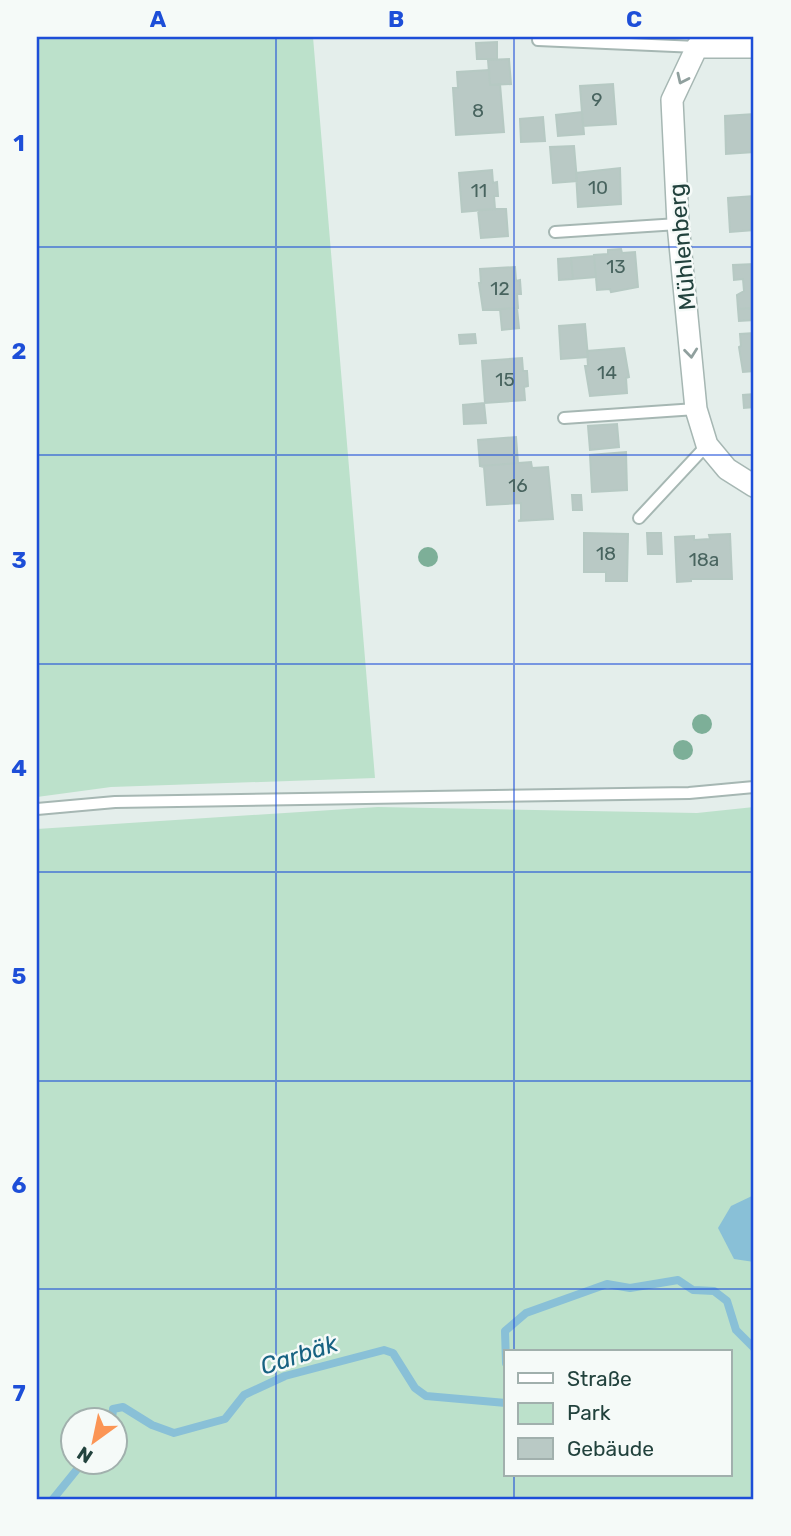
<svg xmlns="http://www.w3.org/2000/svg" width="791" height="1536" viewBox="0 0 791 1536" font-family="Rubik,sans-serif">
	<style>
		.green { fill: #bce1cb; fill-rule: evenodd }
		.water { fill: #89c0d7 }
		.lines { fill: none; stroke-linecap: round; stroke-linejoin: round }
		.stream { stroke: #89c0d7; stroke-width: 8 }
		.building { fill: #b9c9c5; stroke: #b6c9c3; stroke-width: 2 }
		.lane-casing { stroke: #a6b7b3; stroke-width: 14 }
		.street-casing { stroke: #a6b7b3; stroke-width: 24 }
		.lane { stroke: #fff; stroke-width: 10 }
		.street { stroke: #fff; stroke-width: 21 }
		.tree { fill: #7daf98 }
		.oneway { stroke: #90a09e }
		.grid { fill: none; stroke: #1d4ed8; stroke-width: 2; stroke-opacity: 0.55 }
		.labels { text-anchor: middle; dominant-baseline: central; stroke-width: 5; stroke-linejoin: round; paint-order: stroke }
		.number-label { font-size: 19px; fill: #48645f }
		.street-label { font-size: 23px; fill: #22423d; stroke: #f5faf8 }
		.water-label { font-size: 24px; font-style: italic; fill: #176282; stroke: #f5faf8 }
		.neatline { fill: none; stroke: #1d4ed8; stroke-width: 2.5 }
		.grid-label { font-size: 23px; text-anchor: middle; font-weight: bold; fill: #1d4ed8 }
	</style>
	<rect width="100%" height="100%" fill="#e4eeeb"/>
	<!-- green -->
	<path class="green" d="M37 37H313L375 778 111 787 37 797Z
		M378 807 697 813 754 807V1499H37V829ZM506 1352H730V1475H506ZM74 1420H116V1462H74Z"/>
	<!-- water -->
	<path class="water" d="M754 1195V1262L734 1259 718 1228 731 1206Z"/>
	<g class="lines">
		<!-- stream -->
		<path class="stream" d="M506 1363 505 1331 526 1313 607 1284 630 1288 678 1280 693 1290 714 1291 727 1301 736 1330 754 1348
			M112 1420 113 1409 123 1407 152 1425 174 1433 225 1419 244 1395 285 1376 384 1350 393 1353 415 1388 426 1396 506 1403
			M53 1499 83 1462"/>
	</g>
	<!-- building -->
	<path class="building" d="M497 42V59H477L476 43Z
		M509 59 511 84 490 85 488 60Z
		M489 70 490 85 500 84 504 132 456 135 453 88H458L457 72Z
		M613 84 616 124 583 126 580 86Z
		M582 112 584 134 558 136 556 115Z
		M754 114V152L726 154 725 116Z
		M543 117 545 141 521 142 520 119Z
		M574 146 577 181 553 183 550 147Z
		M620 168 621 204 578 207 576 173Z
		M492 170 493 183 497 182 498 196H494L495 209 462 212 459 173Z
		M754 196V230L730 232 728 198Z
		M495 209H506L508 236 481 238 478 210Z
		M621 249 622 253 635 252 638 287 611 292 610 289 597 290 594 255 608 254V250Z
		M594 256 596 277 573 279 571 258Z
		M571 258 573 279 559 280 558 259Z
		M754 264V308L738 309 737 295 744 291 743 279 734 280 733 265Z
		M515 267 516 281 520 280 521 294H517L518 308 483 310 479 283H481L480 269Z
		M517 308 519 328 502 330 500 309Z
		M754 308V320L739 321 738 309Z
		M585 324 588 357 561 359 559 326Z
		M754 333V371L743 372 739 347 741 346 740 334Z
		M475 334 476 343 460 344 459 335Z
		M624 348 629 377 626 378 627 393 590 396 585 366H588L587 351Z
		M522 358 523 371H527L528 386 524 387 525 400 485 403 482 361Z
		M754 394V407L744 408 743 395Z
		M484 403 486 423 464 424 463 405Z
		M617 424 619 447 590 450 588 426Z
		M516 437 518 463 480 466 478 440Z
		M626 452 627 490 592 492 590 455Z
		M531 462 532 468 548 467 553 519 518 521 521 520V503L487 505 484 467 480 466Z
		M572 495H581L582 510H573Z
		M584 533 628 534 627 581H606V572H584Z
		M647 533H661L662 554H648Z
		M730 534 732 579H691V581L677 582 675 537 694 536V540L710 539 709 535Z"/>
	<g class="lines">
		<defs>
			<path id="lane" d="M538 40 697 47
				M555 232 678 224
				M564 418 696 409
				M639 518 707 445
				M37 809 115 802 689 793 754 787"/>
			<path id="street" d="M754 47H697L672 100 678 224 696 409 707 445 727 469 754 486"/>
		</defs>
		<!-- lane casing -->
		<use href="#lane" class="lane-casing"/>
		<!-- street casing -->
		<use href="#street" class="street-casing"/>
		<!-- lane -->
		<use href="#lane" class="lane"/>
		<!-- street -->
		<use href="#street" class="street"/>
	</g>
	<!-- trees -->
	<g class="tree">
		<circle cx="428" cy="557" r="10"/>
		<circle cx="702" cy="724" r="10"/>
		<circle cx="683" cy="750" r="10"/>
	</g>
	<!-- one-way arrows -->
	<defs><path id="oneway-chevron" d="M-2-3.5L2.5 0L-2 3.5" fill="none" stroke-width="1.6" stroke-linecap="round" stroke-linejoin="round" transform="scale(1.75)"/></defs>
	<g class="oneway">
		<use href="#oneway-chevron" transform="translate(682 79) rotate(115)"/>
		<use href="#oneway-chevron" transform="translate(691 353) rotate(84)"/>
	</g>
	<!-- grid -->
	<path class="grid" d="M276 37V1499M514 37V1352M37 247H754M37 455H754M37 664H754M37 872H754M37 1081H754M37 1289H754M514 1475V1499"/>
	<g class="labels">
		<!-- number labels -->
		<g class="number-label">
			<text x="597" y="99">9</text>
			<text x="478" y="110">8</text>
			<text x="598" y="187">10</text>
			<text x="479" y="190">11</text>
			<text x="616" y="266">13</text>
			<text x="500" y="288">12</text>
			<text x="607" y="372">14</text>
			<text x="505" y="379">15</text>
			<text x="518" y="485">16</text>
			<text x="606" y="553">18</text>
			<text x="704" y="559">18a</text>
		</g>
		<!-- street labels -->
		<g class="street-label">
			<text transform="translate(682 247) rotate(-95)">Mühlenberg</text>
		</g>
		<!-- water labels -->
		<g class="water-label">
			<text transform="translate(299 1355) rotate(-18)">Carbäk</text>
		</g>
	</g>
	<!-- border -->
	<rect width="791" height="1536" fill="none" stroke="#f5faf8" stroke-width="77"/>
	<!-- legend -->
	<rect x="504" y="1350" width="228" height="126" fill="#f5faf8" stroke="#a1b0ad" stroke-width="2"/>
	<rect x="518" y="1373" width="35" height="10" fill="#ffffff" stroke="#a1b0ad" stroke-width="2"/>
	<text x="567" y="1386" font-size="21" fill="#22423d">Straße</text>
	<rect x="518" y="1403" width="35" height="21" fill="#bce1cb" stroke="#a1b0ad" stroke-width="2"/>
	<text x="567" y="1420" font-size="21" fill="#22423d">Park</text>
	<rect x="518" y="1438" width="35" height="21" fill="#b9c9c5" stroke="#a1b0ad" stroke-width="2"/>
	<text x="567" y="1456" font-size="21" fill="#22423d">Gebäude</text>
	<!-- north arrow -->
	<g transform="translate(94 1441) rotate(213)"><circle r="33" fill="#f5faf8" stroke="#a1b0ad" stroke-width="2"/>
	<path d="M0-5L12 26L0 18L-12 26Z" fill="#fb9555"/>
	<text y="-10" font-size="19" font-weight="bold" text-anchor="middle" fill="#22423d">N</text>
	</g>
	<rect x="38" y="38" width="714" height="1460" class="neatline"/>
	<g class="grid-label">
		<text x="158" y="27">A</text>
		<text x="396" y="27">B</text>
		<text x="634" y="27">C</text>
		<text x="19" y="151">1</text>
		<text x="19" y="359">2</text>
		<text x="19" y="568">3</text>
		<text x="19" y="776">4</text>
		<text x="19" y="984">5</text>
		<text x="19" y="1193">6</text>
		<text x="19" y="1401">7</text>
	</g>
</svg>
